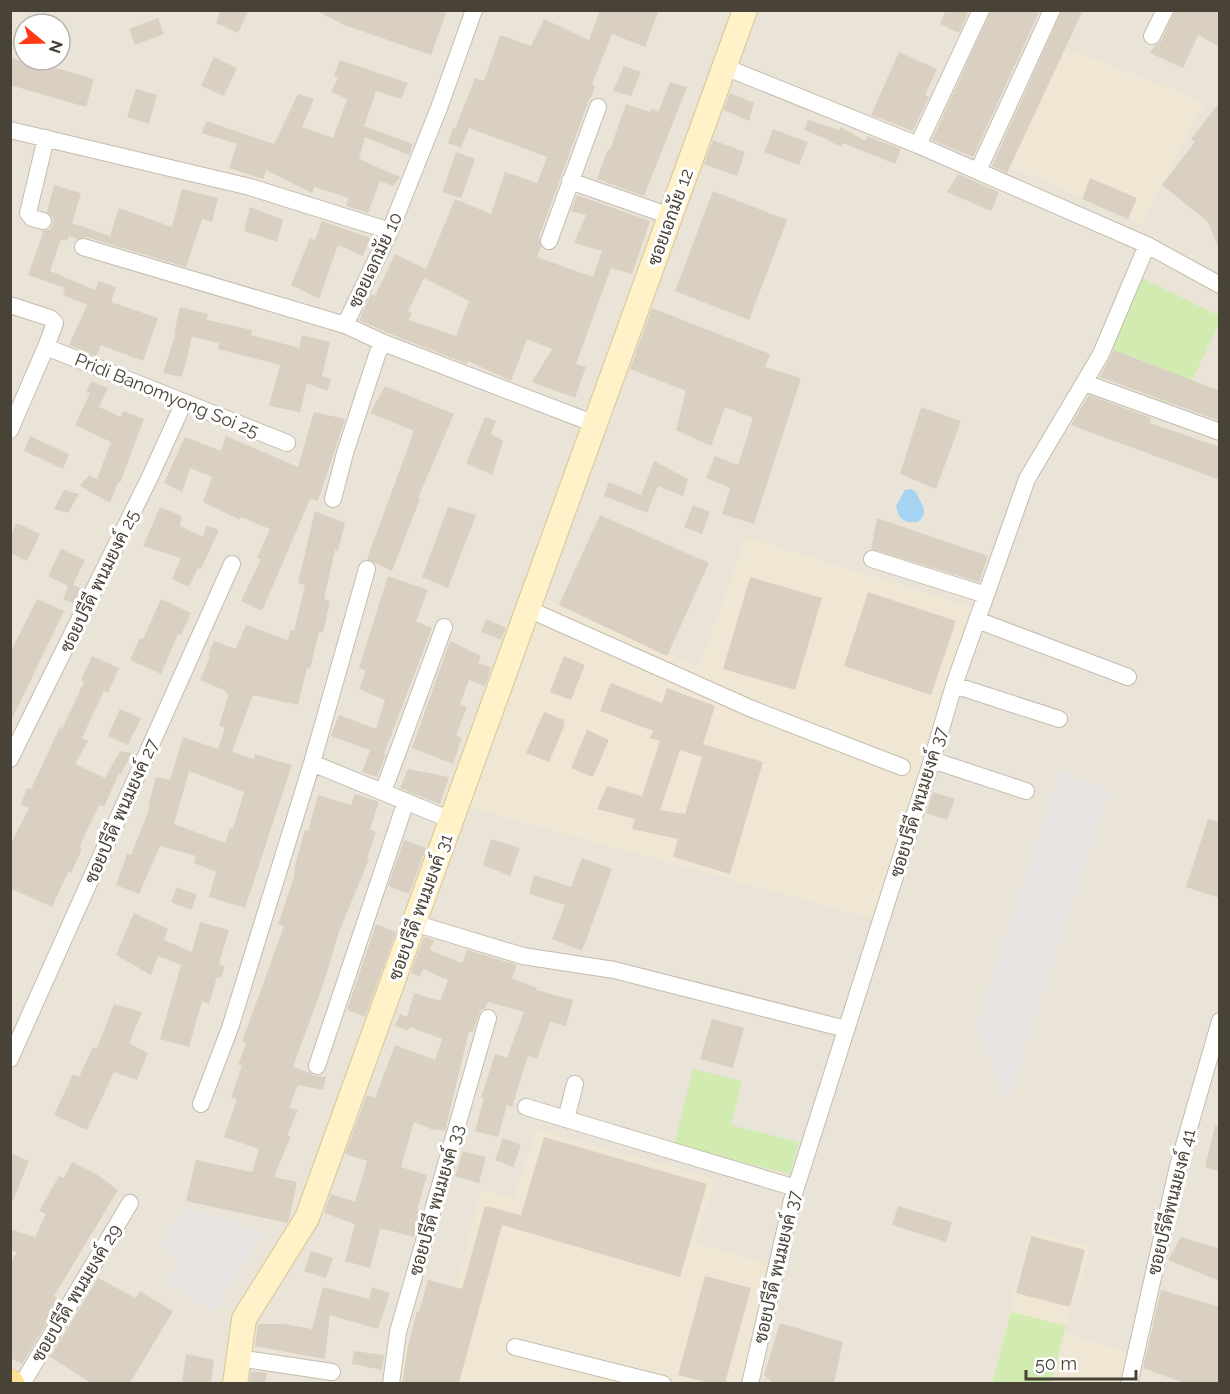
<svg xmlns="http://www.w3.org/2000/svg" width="1230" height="1394" viewBox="0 0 1230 1394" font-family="Raleway,Sarabun,sans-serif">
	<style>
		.residential { fill: #e9e4d7; fill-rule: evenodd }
		.education { fill: #efe7d3 }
		.green { fill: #d1ebb1 }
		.parking { fill: #e7e4e1 }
		.water { fill: #a4d3f3 }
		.building { fill: #dad0c1; fill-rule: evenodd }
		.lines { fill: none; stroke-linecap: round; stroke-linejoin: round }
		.street-casing { stroke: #c4bcae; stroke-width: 18 }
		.secondary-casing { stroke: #d7c698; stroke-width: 26 }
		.primary-casing { stroke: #e9c064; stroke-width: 28 }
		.street { stroke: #fff; stroke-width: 16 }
		.secondary { stroke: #fff2c9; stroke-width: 24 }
		.primary { stroke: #ffe298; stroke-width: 27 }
		.labels { text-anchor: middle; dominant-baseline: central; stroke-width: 6; stroke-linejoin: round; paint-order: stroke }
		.street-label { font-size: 18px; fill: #494237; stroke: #fff }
	</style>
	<rect width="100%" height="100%" fill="#f5f2e9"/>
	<!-- residential -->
	<path class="residential" d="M10 11H1219V1383H11ZM24 24H60V60H24Z"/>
	<!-- education -->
	<path class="education" d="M1066 48 1205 102 1141 224 1009 166Z
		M746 537 980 610 881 921 457 804 534 593 699 668Z
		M536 1129 715 1179 695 1243 769 1264 742 1383 398 1384 404 1345 439 1350 482 1189 515 1199Z
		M1030 1231 1091 1246 1064 1333 1129 1352 1120 1383 991 1384Z"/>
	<!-- green -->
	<path class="green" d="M1136 275 1219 316V324L1192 380 1177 375 1166 404 1158 401 1169 371 1107 347Z
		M693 1069 742 1081 731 1125 799 1142 790 1174 674 1146Z
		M1011 1312 1066 1326 1051 1383H992Z"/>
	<!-- parking -->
	<path class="parking" d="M1059 771 1110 790 1008 1102 976 1027Z
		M185 1208 266 1232 224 1292 221 1304 209 1310 167 1283 181 1262 158 1247Z"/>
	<!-- water -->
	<path class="water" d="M911 489 916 492C918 498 923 504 924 510 924 526 907 525 899 516L896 506 905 490Z"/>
	<!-- building -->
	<path class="building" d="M221 10H249L238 33 216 23Z
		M315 10H447L431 55 347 26Z
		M600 10H659L645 47 612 34 592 84 595 86 591 98 590 97 539 237 541 247 537 257 593 277 602 251 574 243 586 215 571 211 577 195 650 221 632 274 611 268 576 364 586 367 575 398 532 382 552 349 527 339 511 381 468 361 467 364 388 333 359 320 371 294 375 296 395 254 426 269 455 199 491 214 505 172 537 183 538 181 547 157 469 128 461 148 448 143 453 128 455 129 475 78 484 81 500 35 531 46 544 19 589 40ZM424 278 469 301 456 336 409 320 412 313 408 312Z
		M946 10H969L959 33 940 24Z
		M991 10H1040L973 157 932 140Z
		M1062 10H1083L1007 173 992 166Z
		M1175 10H1220V47L1198 35 1183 68 1150 53 1155 46 1161 41Z
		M158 18 164 34 135 45 129 29Z
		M899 52 937 69 925 95 929 97 913 131 871 115Z
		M214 57 237 68 224 96 201 86Z
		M10 58 41 67 42 64 94 79 86 107 10 85Z
		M340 60 408 83 401 99 376 91 364 126 413 144 409 155 365 137 359 159 400 177 393 186 380 181 368 213 346 206 349 198 314 187 312 193 266 170 263 179 229 168 237 144 202 133 206 121 274 144 298 94 314 99 302 127 333 138 347 99 331 92 338 78 334 76Z
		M624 66 641 72 631 96 613 91Z
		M670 82 687 87 644 196 597 179 608 149 610 150 626 104 650 112 652 108 658 112Z
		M136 89 157 95 149 124 127 117Z
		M730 93 754 103 749 121 724 110Z
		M1220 102V249H1219L1208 222 1162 185 1195 142 1191 139Z
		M808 120 839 130 841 127 865 141 867 136 901 149 895 164 843 143 841 147 824 138 804 130Z
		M773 129 808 142 799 165 764 152Z
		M713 140 745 152 737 176 704 164Z
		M456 152 475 159 461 198 442 192Z
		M958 174 999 192 991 211 947 192Z
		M1090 178 1137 198 1128 219 1082 199Z
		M54 185 81 193 72 223 110 236 119 208 172 227 182 189 218 198 212 222 202 219 186 267 86 237 77 239 69 236 67 241 61 239 50 271 95 290 98 281 116 287 111 302 158 318 143 361 101 345 96 356 69 345 87 305 63 295 65 288 28 275 43 233 42 231 50 229 53 224V218L47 212Z
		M713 191 787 220 749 320 675 291Z
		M250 207 283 220 277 242 244 231Z
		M322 221 370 238 363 256 338 245 319 299 291 285 310 238 315 240Z
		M180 307 208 314 207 320 252 330 251 335 299 348 302 335 330 342 322 376 331 379 327 391 307 383 300 412 269 406 280 365 218 349 219 343 192 337 182 377 163 373 176 333H174Z
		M652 308 770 354 765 367 801 378 754 524 722 514 730 488 706 478 715 456 738 465 753 418 725 407 711 446 676 430 686 391 630 369Z
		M1114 350 1220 391V421L1100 377Z
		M91 381 108 388 99 407 121 417 123 411 144 419 120 483 118 482 110 503 80 486 89 475 97 479 111 442 75 425 90 393 86 392Z
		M385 386 454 414 418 498 420 499 392 571 367 559 414 431 370 413Z
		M1089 395 1151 418 1150 423 1220 447V480L1071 425Z
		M921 407 961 421 936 489 900 474Z
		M314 412 345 419 318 501 310 499 262 611 241 601 261 559 257 558 270 529 241 517 240 520 203 502 212 477 190 468 182 492 164 483 185 437 221 451 226 436 298 467Z
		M485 417 496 421 491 434 503 441 492 475 466 463Z
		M30 436 69 454 63 469 24 451Z
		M654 461 688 479 683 496 658 486 647 513 604 496 609 482 641 495Z
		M64 490 79 494 68 513 54 509Z
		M693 505 710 512 702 534 684 527Z
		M160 507 182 516 180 526 203 537 206 525 219 530 201 569 198 568 189 587 172 579 181 558 143 546Z
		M448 507 476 515 448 588 422 577Z
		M315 511 345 523 338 551 335 550 324 599 330 601 323 633 319 632 310 669 307 668 298 705 253 695 232 752 254 759 255 754 292 765 245 908 209 897 216 872 194 863 196 856 160 846 139 894 116 885 127 854 131 855 150 807H148L156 777 170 780 183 737 218 749 225 728 219 725 229 694 225 693 226 691 200 680 210 657 208 656 214 641 236 649 246 625 288 640 290 630 294 631 305 585 298 583ZM189 771 244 792 233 828H230L225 843 174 824Z
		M600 515 709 563 667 656 559 605Z
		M877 518 988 556 979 582 871 549Z
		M17 523 40 534 27 561 10 553V536Z
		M61 549 85 560 73 585 83 589 75 604 63 599 68 586 48 576Z
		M388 576 428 590 416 621 432 628 384 754 386 755 377 777 362 772 370 750 331 736 339 715 376 729 385 700 359 689 366 671 359 668Z
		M750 577 822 598 795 690 723 669Z
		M868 592 956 621 931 695 844 666Z
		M37 599 64 611 10 723V653Z
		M161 599 191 613 181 635 178 634 161 674 130 660 140 638 143 639Z
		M486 619 506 628 501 640 481 632Z
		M450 641 481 656 478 663 491 668 485 686 469 680 460 704 467 707 456 735 462 738 453 764 412 748Z
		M92 656 119 668 108 693 104 691 82 738 88 741 75 764 105 778 120 751 132 753 121 774 119 773 104 807 99 805 79 848 82 849 71 873 68 872 52 907 10 888V845L29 808 21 804 27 788 31 789 60 727 62 729 84 682 81 680Z
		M564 656 585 665 571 700 550 692Z
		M611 683 662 703 667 688 715 706 703 744 763 762 730 874 673 857 678 839 632 829 635 819 597 809 607 786 642 796 660 741 650 738 653 731 600 711ZM680 750 702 757 685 814 660 810Z
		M120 709 141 718 128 745 108 736Z
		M544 712 564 720 563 723 565 724 549 762 526 753Z
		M587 730 609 740 593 777 571 768Z
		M408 769 449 777 440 804 400 788Z
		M933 792 955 799 947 820 926 813Z
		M355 794 379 802 370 829 376 832 367 858 369 859 339 932 324 982 293 1067 308 1072 314 1076 326 1077 323 1090 298 1085 289 1108 298 1110 287 1136H291L274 1177 297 1182 289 1220 287 1223 186 1201 196 1160 252 1172 259 1149 224 1137 237 1099 231 1097 242 1065H238L246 1043 242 1042 284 926 278 924 294 877 295 865 305 830 308 831 318 795 351 805Z
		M1208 819 1220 822V898L1186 887Z
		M491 839 520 848 510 876 483 865Z
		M404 840 426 848 409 894 388 886Z
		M582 858 612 869 582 951 552 939 565 905 529 894 534 875 571 887Z
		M177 887 197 895 191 910 171 902Z
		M134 913 168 929 164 940 192 952 200 922 229 930 219 964 225 966 221 978 217 977 209 1004 202 1001 189 1047 160 1039 181 965 158 956 151 975 116 955Z
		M376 924 396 932 365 1017 347 1010Z
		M424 937 434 940 430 950 462 963 467 950 517 965 512 978 537 988 536 990 573 1000 566 1026 550 1022 537 1059 528 1056 512 1107 507 1105 498 1137 475 1131 484 1098H481L495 1054 507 1058 524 1012 488 1002 485 1008 480 1011 473 1032 469 1031 445 1131 437 1129 436 1131 414 1122 401 1167 427 1175 417 1210 421 1211 414 1237 385 1229 384 1230 380 1229 370 1268 345 1261 355 1224 324 1213 331 1194 355 1202 367 1161 345 1154 367 1095 375 1098 395 1045 435 1060 442 1039 410 1027 408 1031 395 1026 400 1014 407 1017 414 993 440 1001 448 980 423 969 420 977 411 973Z
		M114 1004 142 1012 129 1043 148 1053 137 1080 114 1072 87 1130 54 1115 73 1074 79 1077 93 1047 97 1048Z
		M712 1019 744 1028 733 1068 700 1059Z
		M1215 1126 1220 1127V1172L1205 1167Z
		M544 1137 707 1184 680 1277 502 1225 459 1383H402L408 1346 417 1311 419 1312 428 1280 462 1289 485 1206 521 1215Z
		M503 1138 521 1145 513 1167 495 1160Z
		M463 1151 486 1157 479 1183 455 1176Z
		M10 1153 29 1161 11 1205 10 1204Z
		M72 1162 96 1174 118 1190 54 1296 60 1301 22 1364 10 1358V1263L17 1252 10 1250V1229L35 1237 46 1214 39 1211 59 1176 64 1178Z
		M898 1206 952 1222 946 1242 892 1225Z
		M1031 1236 1085 1250 1070 1307 1016 1293Z
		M1181 1237 1220 1249V1281L1168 1260Z
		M311 1251 333 1258 326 1278 304 1271Z
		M705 1276 751 1288 725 1383H709L678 1375Z
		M98 1278 136 1298 140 1291 173 1311 130 1383H91L50 1357Z
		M323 1287 369 1299 372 1287 390 1293 378 1329 330 1315 325 1359 255 1346 258 1324H284L312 1329Z
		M1161 1290 1220 1307V1383H1184L1143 1368Z
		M780 1323 843 1342 834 1383H773L764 1375Z
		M354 1351 384 1355 382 1370 352 1364Z
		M186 1354 214 1360 211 1383H182Z
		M251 1371 267 1373 265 1383H249Z"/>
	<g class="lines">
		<defs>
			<path id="street" d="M474 10 439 108 390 231 345 325 384 343 595 424
				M1152 36 1165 10
				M725 67 918 145 1147 245 1220 285
				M10 130 250 187 390 231
				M918 145 981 10
				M978 171 1052 10
				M570 181 670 216
				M43 221 32 218 28 213 46 138
				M549 241 598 107
				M83 247 345 325
				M10 305 50 318 55 323 46 347 10 430
				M46 347 287 443
				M1085 383 1220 432
				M333 499 345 453 378 352 384 343
				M872 559 986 595
				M528 609 752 709 902 767
				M977 620 1128 677
				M954 685 1059 719
				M10 759 150 477 184 402
				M932 760 1026 791
				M312 763 451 820
				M383 792 444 627
				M414 923 523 956 614 970 846 1029
				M10 1059 232 564
				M317 1066 406 801
				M201 1104 230 1028 312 763 367 569
				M526 1107 566 1119 575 1084
				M566 1119 796 1188
				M515 1347 663 1384
				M238 1358 332 1372
				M22 1384 130 1203
				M391 1384 398 1332 488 1018
				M750 1384 792 1200 932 760 954 685 1027 479 1101 354 1147 245
				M1129 1384 1178 1166 1220 1021"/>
			<path id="secondary" d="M235 1384 244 1319 307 1218 745 10"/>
			<path id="primary" d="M10 1383 11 1384"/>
		</defs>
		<!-- street casing -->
		<use href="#street" class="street-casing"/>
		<!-- secondary casing -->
		<use href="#secondary" class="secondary-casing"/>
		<!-- primary casing -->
		<use href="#primary" class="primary-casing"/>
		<!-- street -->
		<use href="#street" class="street"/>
		<!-- secondary -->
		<use href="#secondary" class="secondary"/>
		<!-- primary -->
		<use href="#primary" class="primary"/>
	</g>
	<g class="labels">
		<!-- street labels -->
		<g class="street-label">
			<text transform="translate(670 217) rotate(-70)">ซอยเอกมัย 12</text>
			<text transform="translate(375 260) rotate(-65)">ซอยเอกมัย 10</text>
			<text transform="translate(167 395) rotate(22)">Pridi Banomyong Soi 25</text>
			<text transform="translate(99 581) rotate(-64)">ซอยปรีดี พนมยงค์ 25</text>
			<text transform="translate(918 802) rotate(-73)">ซอยปรีดี พนมยงค์ 37</text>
			<text transform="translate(121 811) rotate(-66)">ซอยปรีดี พนมยงค์ 27</text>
			<text transform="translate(420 907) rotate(-70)">ซอยปรีดี พนมยงค์ 31</text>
			<text transform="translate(436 1200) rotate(-74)">ซอยปรีดี พนมยงค์ 33</text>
			<text transform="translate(1171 1202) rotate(-76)">ซอยปรีดีพนมยงค์ 41</text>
			<text transform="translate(777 1267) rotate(-77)">ซอยปรีดี พนมยงค์ 37</text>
			<text transform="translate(76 1293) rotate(-59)">ซอยปรีดี พนมยงค์ 29</text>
		</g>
	</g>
	<!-- border -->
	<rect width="1230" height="1394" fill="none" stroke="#494237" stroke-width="24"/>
	<!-- north arrow -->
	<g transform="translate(42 42) rotate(109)"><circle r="28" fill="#ffffff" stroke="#b6b3af" stroke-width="1.5"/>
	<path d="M0-4.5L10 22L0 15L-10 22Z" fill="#ff3916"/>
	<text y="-9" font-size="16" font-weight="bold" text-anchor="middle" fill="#494237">N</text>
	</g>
	<!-- scale -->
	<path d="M1026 1370v9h110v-9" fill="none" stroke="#494237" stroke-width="3"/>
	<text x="1035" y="1370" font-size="18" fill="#494237" stroke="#ffffff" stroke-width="4.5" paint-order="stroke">50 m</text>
</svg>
